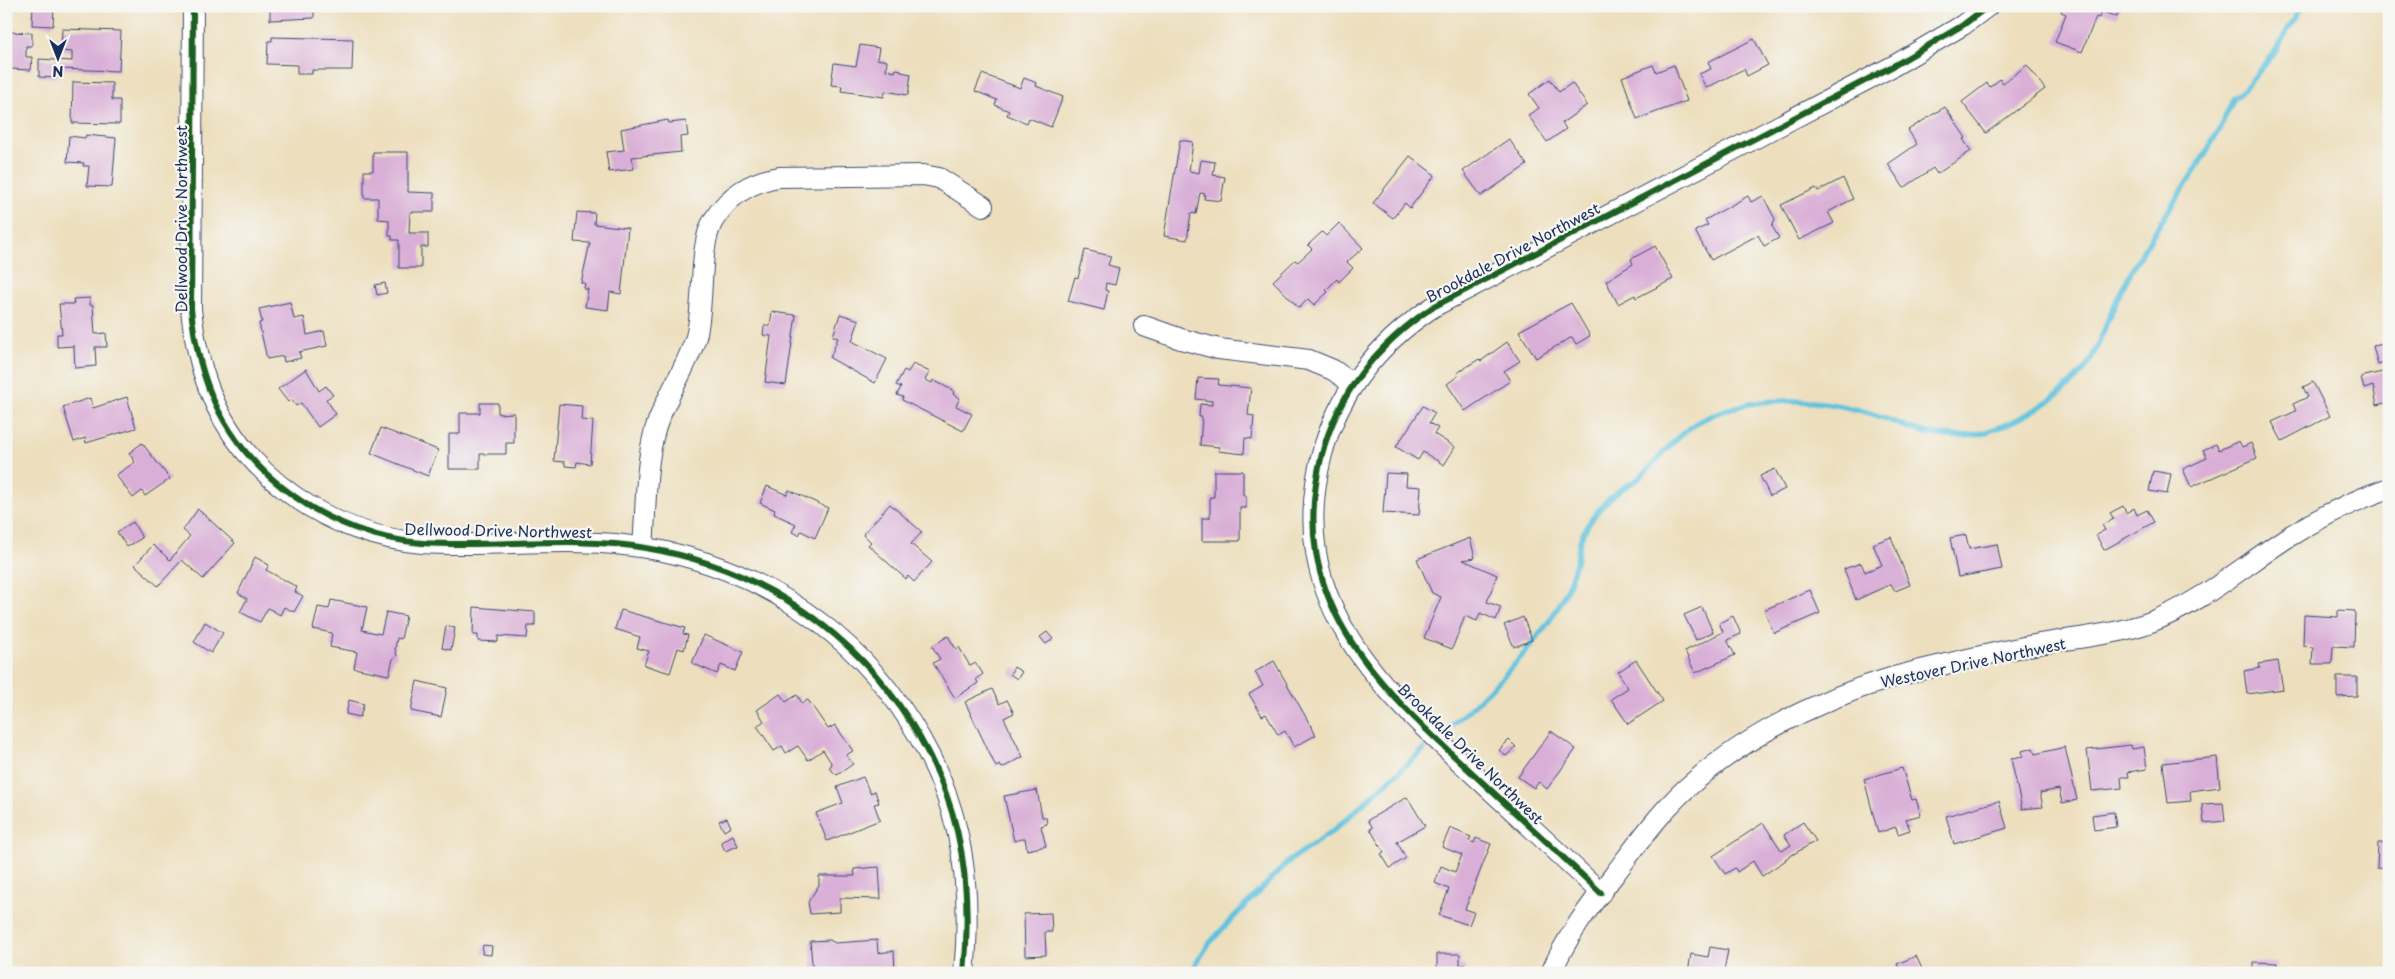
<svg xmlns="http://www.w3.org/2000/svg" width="2395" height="979" viewBox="0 0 2395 979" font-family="'Playpen Sans',sans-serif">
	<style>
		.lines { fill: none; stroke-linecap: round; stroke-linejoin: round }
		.stream { stroke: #60c3de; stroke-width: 5.5 }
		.building { fill: #d9afd7 }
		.minor-casing { stroke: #3a496c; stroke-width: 22 }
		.minor { stroke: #fff; stroke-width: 20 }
		.cycleway-casing { stroke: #f6f6f2; stroke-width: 9 }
		.cycleway { stroke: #1b5e20; stroke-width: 6 }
		.labels { text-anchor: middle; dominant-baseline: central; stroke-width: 4.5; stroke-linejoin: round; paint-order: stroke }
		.street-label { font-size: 15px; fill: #1b2f5e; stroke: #f6f6f2 }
	</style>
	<rect width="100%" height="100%" fill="#f6f6f2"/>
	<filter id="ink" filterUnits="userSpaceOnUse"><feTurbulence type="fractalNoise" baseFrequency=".02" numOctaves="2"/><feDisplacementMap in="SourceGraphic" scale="10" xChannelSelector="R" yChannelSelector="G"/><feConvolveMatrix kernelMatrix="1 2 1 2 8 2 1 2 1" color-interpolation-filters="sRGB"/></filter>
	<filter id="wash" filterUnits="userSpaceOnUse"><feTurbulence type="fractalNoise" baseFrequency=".0096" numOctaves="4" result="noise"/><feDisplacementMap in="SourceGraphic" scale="20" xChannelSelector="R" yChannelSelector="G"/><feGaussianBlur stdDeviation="1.12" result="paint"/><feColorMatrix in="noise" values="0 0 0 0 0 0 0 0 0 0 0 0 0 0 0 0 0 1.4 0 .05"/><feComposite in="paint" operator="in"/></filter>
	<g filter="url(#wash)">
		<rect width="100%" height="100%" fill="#eddfbe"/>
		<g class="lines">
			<!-- stream -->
			<path class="stream" d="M1447 729C1486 695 1523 660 1552 617 1562 602 1570 583 1575 566 1578 557 1578 547 1581 538 1588 522 1602 504 1616 493 1623 487 1632 484 1639 478 1660 459 1676 434 1702 420 1749 395 1812 397 1862 411 1881 415 1898 425 1916 430 1933 435 1954 438 1972 435 2009 429 2064 397 2087 366 2098 350 2102 333 2110 315 2118 296 2128 277 2138 259 2160 222 2186 186 2208 149 2218 133 2226 115 2234 98L2240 94 2273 55 2302 6
				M1190 973 1208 945 1227 924 1289 861 1334 830 1424 749"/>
		</g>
		<g id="blocks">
			<!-- building -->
			<path class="building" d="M33 6H54L53 26 32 25Z
				M102 6H122V10H102Z
				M267 6H314V18L270 20V9H267Z
				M1815 6H1842V8L1815 9Z
				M2063 6H2121L2117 17 2101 11 2099 18 2096 17 2082 52 2055 42 2066 14 2061 12Z
				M62 29 121 31 119 71 58 69 57 78 39 77V59L72 61V52L61 51Z
				M11 32 32 33V46H26V57H32L31 70 10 69Z
				M272 37 353 39 352 70H312V74H297V65L267 64 268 41H272Z
				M1754 39 1768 65 1747 76 1744 69 1706 88 1699 74 1711 69 1708 62Z
				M860 45 879 48 877 59 887 61 886 70 895 72 896 69 901 70V72L911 74 908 95 885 91 884 97 841 91 842 86 831 85 834 63 856 66Z
				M1653 65 1656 72 1674 65 1687 101 1637 119 1622 77Z
				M2027 65 2045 89 1986 133 1962 102 1987 83 1990 87 2000 79 2003 83Z
				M982 74 1020 88 1024 78 1037 83 1036 86 1063 97 1051 127 1029 118 1027 123 1007 115 1009 111 995 105 997 100 975 91Z
				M1550 79 1559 92 1572 83 1587 105 1562 123 1566 129 1547 142 1528 115 1539 108 1529 94Z
				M73 82 112 83V100H120V124L72 123Z
				M1945 107 1966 138 1963 139 1971 151 1937 174 1933 168 1904 188 1888 164 1917 144 1908 130Z
				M668 120 669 123 686 121 688 136 680 137 681 152 632 157 634 169 609 172 606 152 624 150 621 129Z
				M86 135 116 138 112 187 87 186 89 166H83L84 163 67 162 69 136 85 138Z
				M1509 139 1527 165 1481 196 1463 171Z
				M1180 140 1193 142 1189 171 1199 173 1201 160 1215 162 1213 175 1225 177 1221 201 1204 199 1205 194 1200 193 1196 214 1191 213 1187 240 1164 236Z
				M373 152H408V192L434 193V212H410L409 233H428V247H421V268H399V240H392V236H389V220L378 219V198H364V171H373Z
				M1410 156 1435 175 1410 208 1405 203 1393 218 1373 203Z
				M1843 178 1853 199 1828 212 1834 223 1799 240 1781 205 1816 188 1818 191Z
				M1748 196 1751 202 1763 196 1775 219 1772 226 1779 238 1764 246 1758 235 1711 260 1695 231 1708 225 1705 220Z
				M577 212 595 213 594 224 628 228 621 294 610 292 608 310 585 307 588 289H584L585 283H581L590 243 574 242Z
				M1339 223 1363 248 1347 262 1353 268 1339 282 1337 279 1326 290 1328 292 1314 305 1308 299 1299 308 1273 281 1295 260 1298 262 1312 249 1308 245 1322 232 1326 236Z
				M1655 246 1673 279 1636 298 1635 295 1618 304 1606 281 1633 264 1631 259Z
				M1085 250 1111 256 1108 265 1119 268 1115 285 1106 283 1105 290 1108 291 1104 310 1068 301 1075 277 1078 278Z
				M385 283 387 293 377 295 375 285Z
				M90 298V305H93L95 334 106 333 107 347H95L96 366 75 368 74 346 57 347V334H62L59 304H74L73 299Z
				M290 302 294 319 304 317 307 335 324 331 327 346 299 352 301 358 284 362 283 356 267 359 259 323 262 322 259 309Z
				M1571 303 1590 336 1576 344 1572 337 1536 358 1519 331Z
				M772 312 796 315 786 385 765 382 771 336 763 335 764 326H770Z
				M840 314 859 320 852 341 887 359 875 383 830 358 838 338 833 336Z
				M1507 342 1520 361 1504 371 1510 381 1465 411 1447 384 1458 376 1457 373 1479 359 1481 361Z
				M2389 343V402L2377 405 2373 386 2364 389 2361 377 2386 371 2384 363 2378 365 2373 346Z
				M913 364 930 372 925 380 932 383 933 380 954 391 953 394 960 398 956 406 972 414 963 431 902 400 903 397 897 395 901 387 896 385 904 370 908 372Z
				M306 369 319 391 326 386 333 395 326 399 336 414 318 427 301 403 296 406 291 399 288 402 278 389Z
				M1198 378 1219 379 1218 385 1251 388 1248 415 1254 416 1252 439 1245 438 1244 454 1218 451 1219 447 1200 445 1202 417H1199L1200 404 1212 405V401L1196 399Z
				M2313 382 2330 416 2282 441 2272 422 2296 411 2293 404 2308 397 2303 387Z
				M127 397 136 428 86 443 85 438 74 442 63 407 90 398 93 408Z
				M480 403H498V414L514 413V443H506V454H480V469H449V434H460V413H480Z
				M559 404 582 406 581 420 593 421 590 464 577 462 576 467 565 466V462L554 461Z
				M1423 406 1435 413 1429 423 1438 428 1434 434 1455 447 1444 465 1423 452 1418 460 1396 447Z
				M381 428 438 450 428 476 371 453Z
				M2239 441 2242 447 2251 443 2257 458 2191 487 2183 469 2207 458 2203 450 2216 444 2219 450Z
				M142 443 170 479 145 496 142 491 133 498 116 475 135 462 129 453Z
				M1775 469 1785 489 1770 496 1760 476Z
				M1214 471H1243V495H1246V508H1240V541H1202V518H1210V497H1214Z
				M2153 471 2171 474 2167 494 2149 491Z
				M1386 473 1407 474 1406 486 1421 487 1419 515 1383 513Z
				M767 486 787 495 789 490 828 508 815 538 801 531 799 535 792 532 796 524 774 514 775 510 760 503Z
				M890 504 922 532 911 544 932 562 914 582 908 576 906 579 868 545 871 542 863 534Z
				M2123 506 2126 513 2134 508 2137 515 2147 510 2154 522 2104 550 2096 535 2105 530 2102 525 2114 519 2110 513Z
				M198 509 235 543 203 579 182 560 158 586 135 565 153 545 170 560 190 536 183 530Z
				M133 522 142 538 127 547 117 532Z
				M1966 535 1969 549 1997 544 2002 569 1958 577 1950 538Z
				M1891 537 1910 585 1895 591 1891 584 1856 600 1844 569 1861 563 1865 572 1882 565 1873 544Z
				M1470 538 1475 558 1463 560 1497 575 1487 602 1501 607 1496 620 1480 613 1477 621 1465 616 1452 649 1424 638 1441 597 1432 593 1417 559Z
				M255 557 269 565 266 570 297 587 295 592 303 596 294 612 284 607 280 615 268 608 260 622 240 612 247 599 238 593Z
				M1810 590 1820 613 1774 633 1764 610Z
				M331 600 367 607 362 630 381 634 386 612 406 616 401 639 397 638 395 649 397 656 393 659 389 675 354 668 357 652 330 647 332 633 313 629 318 607 329 609Z
				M474 607 535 612V626H528L527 638 498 636V642L478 641V635H473Z
				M1702 607 1713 632 1696 640 1684 615Z
				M621 610 685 628 683 634 688 635 684 650 678 648 670 673 644 665 649 651 637 648 640 637 615 629Z
				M2338 610 2355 611 2354 647 2333 646 2332 664H2312L2313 647 2303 646 2304 615 2338 617Z
				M1733 616 1741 634 1727 640 1735 655 1695 673 1685 651 1723 632 1719 623Z
				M1523 617 1532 640 1514 647 1504 625Z
				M205 622 223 633 211 653 194 642Z
				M446 626 455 628 451 650 442 648Z
				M1047 632 1053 639 1046 644 1040 637Z
				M704 635 743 652 735 671 721 665 717 674 692 663Z
				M948 636 956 649 959 647 970 666 976 663 983 674 976 679 978 683 955 698 933 663 940 659 932 646Z
				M1636 660 1663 701 1628 724 1611 699 1628 688 1618 672Z
				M1274 661 1316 735 1294 747 1285 731 1278 735 1266 714 1262 716 1249 694 1263 686 1255 672Z
				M2278 661 2283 689 2247 694 2244 671 2260 668 2259 664Z
				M1014 667 1022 672 1017 679 1010 674Z
				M2337 677H2357V696L2337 697Z
				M417 681 447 688 441 717 411 711Z
				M992 689 999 704 1007 700 1014 713 1004 718 1023 757 1002 768 1000 765 996 767 965 702Z
				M780 694 786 702 797 695 802 703 808 700 828 729 835 725 853 751 846 755 853 764 837 775 829 768 832 764 823 750 808 760 798 746 786 753 782 746 774 751 757 726 764 721 757 710Z
				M349 700 364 704 360 717 346 714Z
				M1551 731 1576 749 1547 789 1539 782 1534 788 1518 777Z
				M1509 740 1516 747 1506 756 1499 750Z
				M2131 745 2132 749 2144 747 2147 769 2128 772 2129 777H2121L2122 788 2092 791 2087 750Z
				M2065 747 2077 800 2062 803 2059 789 2040 793 2043 807 2022 809 2011 759 2023 757 2022 751 2033 748 2035 754Z
				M2217 757 2220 787 2190 791 2191 801 2168 803 2163 763Z
				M1902 768 1912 800 1916 799 1921 815 1906 819 1910 830 1898 834 1896 827 1878 833 1864 779Z
				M863 777 870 793 875 791 879 803 874 804 880 820 827 841 816 813 843 803 837 787Z
				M1037 790 1042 817H1046L1047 824 1041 826 1046 846 1027 850 1025 838 1014 841 1004 796Z
				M1407 797 1425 826 1397 842 1406 858 1390 868 1381 854 1384 852 1370 829 1373 828 1368 820Z
				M1999 801 2007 828 1954 844 1946 816Z
				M2223 803 2225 821 2204 823 2202 804Z
				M2114 812 2116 827 2094 830 2092 815Z
				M727 818 731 827 724 831 719 821Z
				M1803 822 1816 841 1785 859 1786 860 1762 876 1753 861 1737 872 1735 868 1725 874 1713 856 1763 823 1782 851 1791 845 1784 835Z
				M1450 828 1471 837 1469 841 1474 843 1476 838 1491 844 1465 909 1474 912 1469 925 1439 915 1449 889 1435 883 1441 866 1455 872 1462 855 1442 847Z
				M733 835 738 846 725 851 721 842Z
				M2378 843H2389V869L2377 868Z
				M879 867 881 899 840 898V912L810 914 808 902 819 885V876H855L854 869Z
				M1051 913 1052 932H1045L1046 955 1025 956 1024 914Z
				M830 940 835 943 877 940 878 953 894 951 895 973H813L810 941Z
				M483 945 492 946 491 955 482 954Z
				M1710 947 1728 950 1724 971 1716 969V973H1688L1691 954 1708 957Z
				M1437 954H1460V965H1465V973H1437Z
				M1916 956 1924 973H1901L1897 964Z
				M2253 962 2277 963 2276 973H2253Z"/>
		</g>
	</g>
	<g filter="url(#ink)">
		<use href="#blocks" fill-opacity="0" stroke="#3a496c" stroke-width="1"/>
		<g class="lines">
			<defs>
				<path id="minor" d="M193 6 191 309C194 337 199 363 209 389 242 476 331 536 422 543 496 548 572 535 646 548 748 565 839 620 899 705 958 789 974 871 964 973
					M1144 326 1181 339 1219 349 1309 360 1333 370 1353 384
					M643 547C646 511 645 465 655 430 665 397 686 370 696 337 705 304 698 247 713 221 729 195 750 182 779 177L923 175 939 178 983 206
					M1601 893C1557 851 1512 810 1468 769 1373 681 1285 597 1322 454 1339 391 1379 343 1433 307L1895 65 1963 25 1988 6
					M1551 973C1566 937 1590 906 1614 875 1639 842 1663 807 1696 780 1757 728 1843 688 1921 670 1958 661 1996 652 2034 645 2072 638 2110 636 2148 623 2198 605 2241 568 2285 539 2318 518 2352 501 2389 488"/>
			</defs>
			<!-- minor casing -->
			<use href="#minor" class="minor-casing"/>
			<!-- minor -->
			<use href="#minor" class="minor"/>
			<defs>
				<path id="cycleway" d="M193 6 191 309C194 337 199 363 209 389 242 476 331 536 422 543 496 548 572 535 646 548 748 565 839 620 899 705 958 789 974 871 964 973
					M1601 893C1557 851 1512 810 1468 769 1373 681 1285 597 1322 454 1339 391 1379 343 1433 307L1895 65 1963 25 1988 6"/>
			</defs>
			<!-- cycleway casing -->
			<use href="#cycleway" class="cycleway-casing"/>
			<!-- cycleway -->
			<use href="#cycleway" class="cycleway"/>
		</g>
	</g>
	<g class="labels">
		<!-- street labels -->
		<g class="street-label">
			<text transform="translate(180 219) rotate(-90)">Dellwood Drive Northwest</text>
			<text transform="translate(1512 252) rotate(-28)">Brookdale Drive Northwest</text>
			<text transform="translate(498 530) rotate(1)">Dellwood Drive Northwest</text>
			<text transform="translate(1973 662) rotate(-12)">Westover Drive Northwest</text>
			<text transform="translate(1471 753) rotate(44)">Brookdale Drive Northwest</text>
		</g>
	</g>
	<!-- margin -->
	<rect width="2395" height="979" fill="none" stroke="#f6f6f2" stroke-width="25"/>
	<!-- north arrow -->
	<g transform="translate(58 58) rotate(180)" stroke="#f6f6f2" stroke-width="4" paint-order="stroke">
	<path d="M0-4L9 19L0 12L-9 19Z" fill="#1b2f5e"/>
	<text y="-8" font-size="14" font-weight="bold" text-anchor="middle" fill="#1b2f5e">N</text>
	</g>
</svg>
